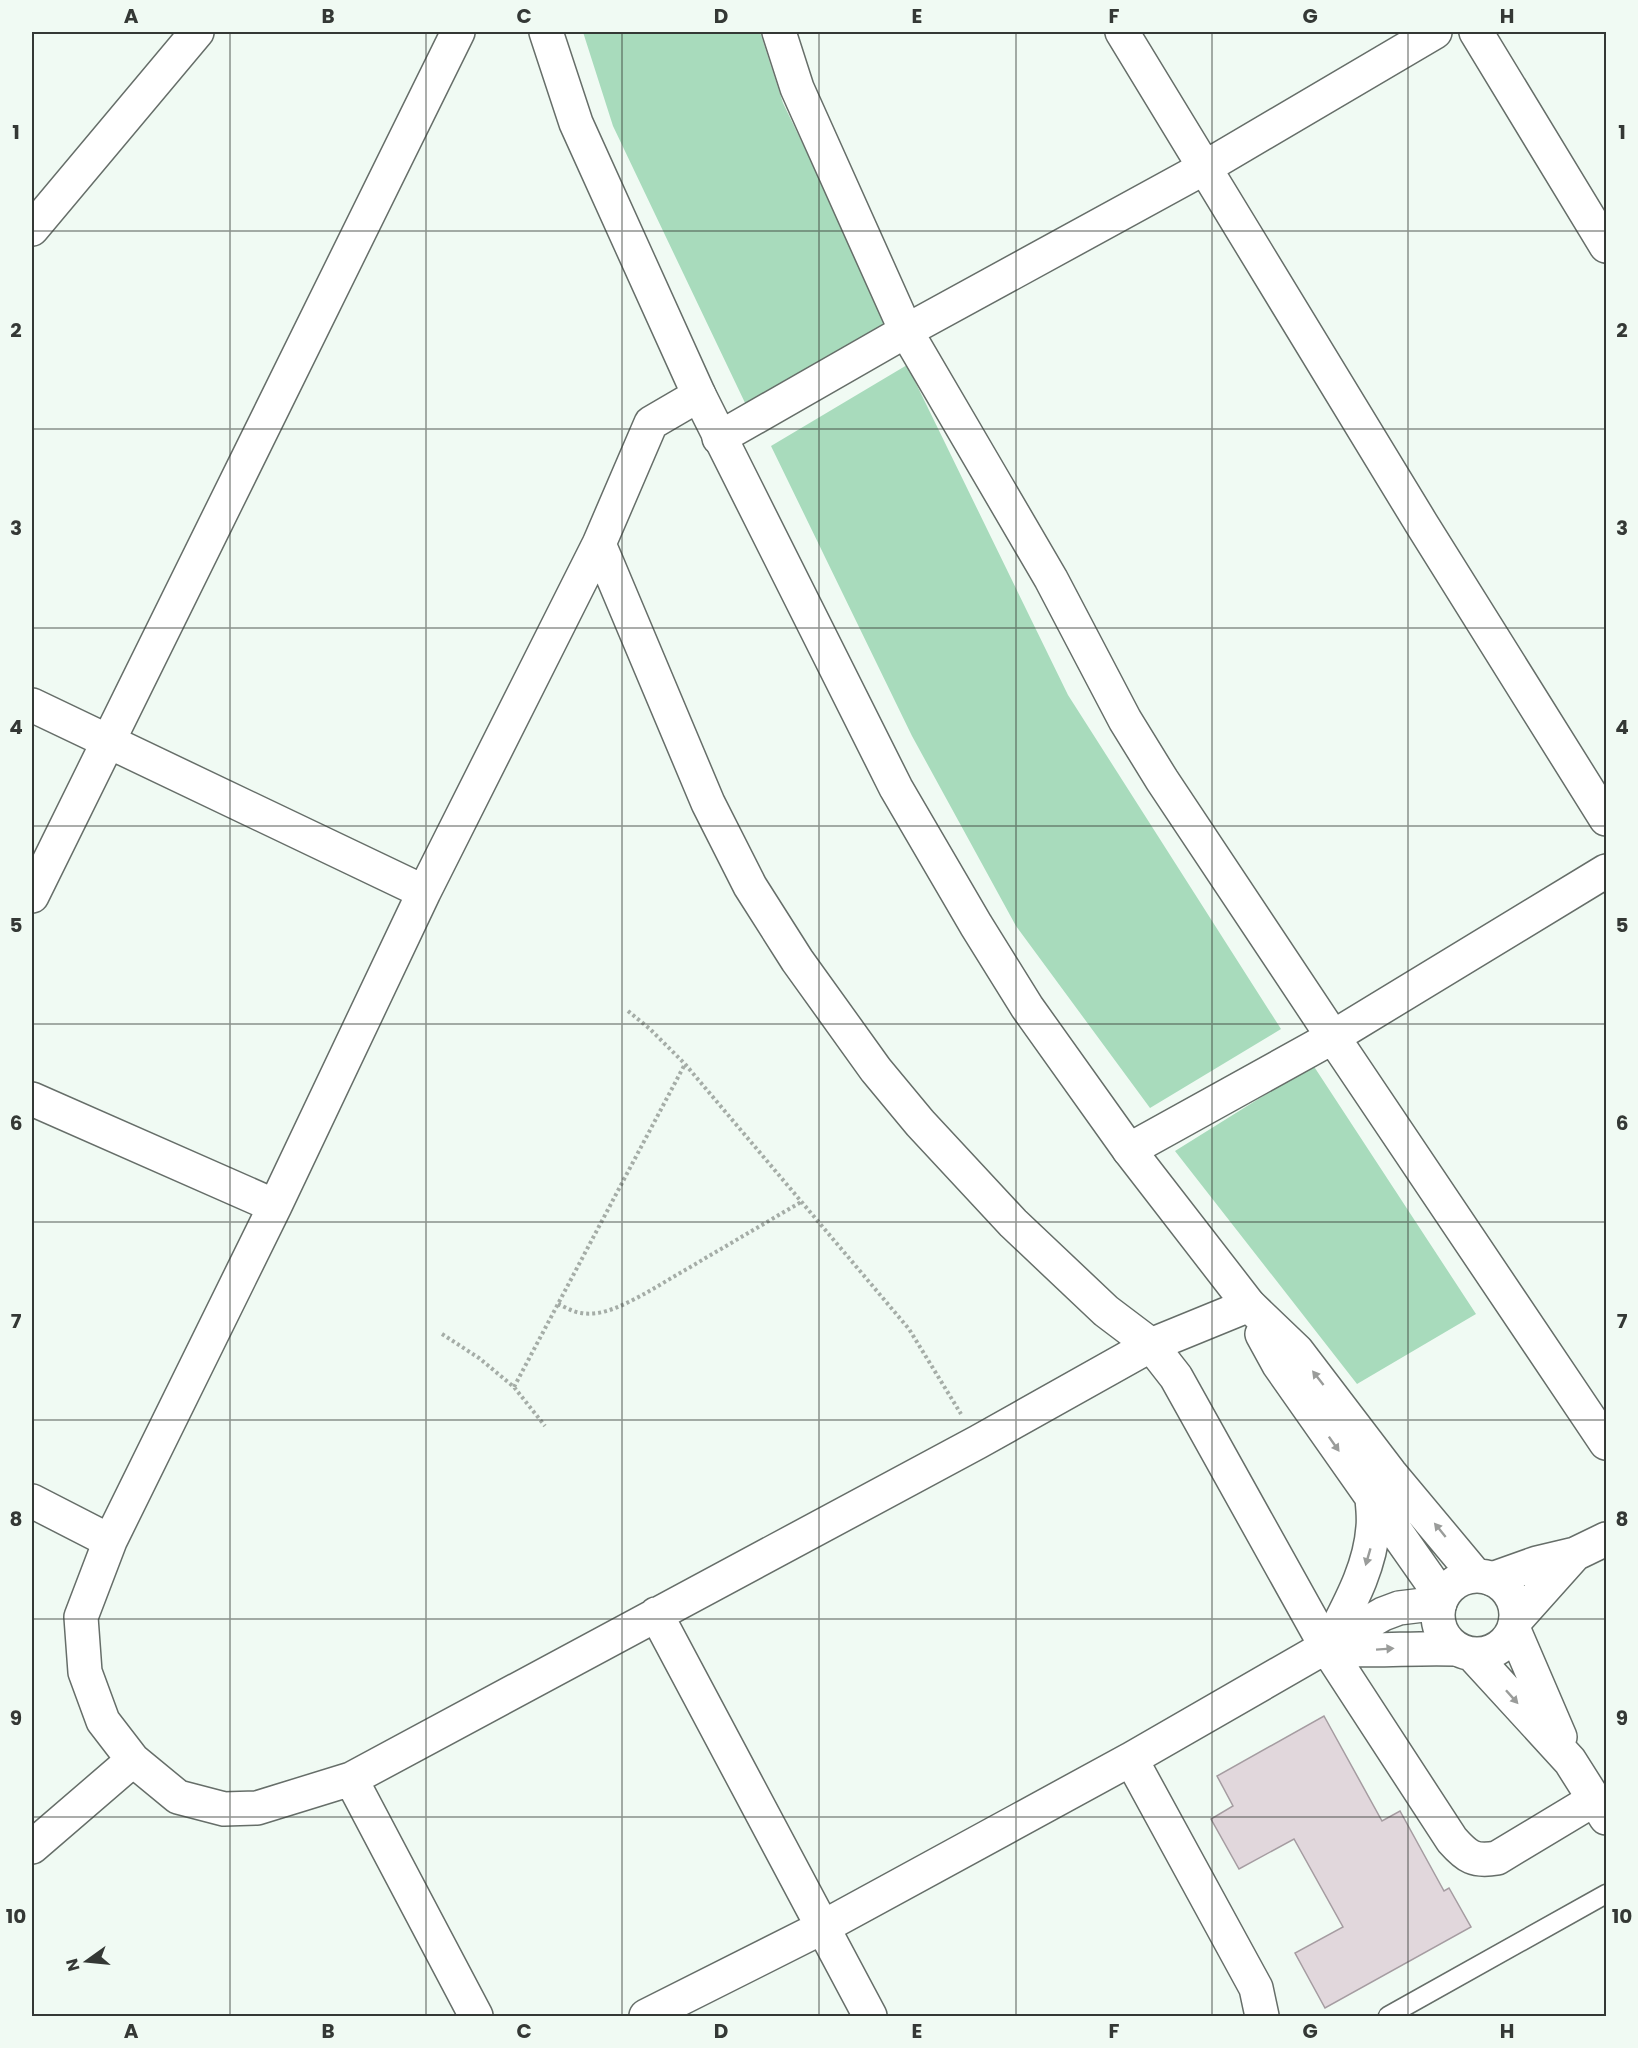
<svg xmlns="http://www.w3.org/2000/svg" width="1638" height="2048" viewBox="0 0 1638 2048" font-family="Poppins,sans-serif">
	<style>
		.green { fill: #a8dbbc }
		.building { fill: #e1d7dc; stroke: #a59ca1; stroke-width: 1.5 }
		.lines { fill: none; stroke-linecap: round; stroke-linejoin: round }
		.lane-casing { stroke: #666e69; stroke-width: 21 }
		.street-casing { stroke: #666e69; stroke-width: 36 }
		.secondary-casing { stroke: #666e69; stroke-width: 36 }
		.path { stroke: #a5ada7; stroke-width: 4; stroke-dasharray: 3 3; stroke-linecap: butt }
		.lane { stroke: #fff; stroke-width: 18 }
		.street { stroke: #fff; stroke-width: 33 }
		.secondary { stroke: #fff; stroke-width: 33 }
		.oneway { fill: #9a9c9a }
		.grid { fill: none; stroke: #343835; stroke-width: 1.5; stroke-opacity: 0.55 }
		.neatline { fill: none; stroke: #343835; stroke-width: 2 }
		.grid-label { font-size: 20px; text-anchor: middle; font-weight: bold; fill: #343835 }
	</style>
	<rect width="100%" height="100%" fill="#f0faf3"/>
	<!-- green -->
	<path class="green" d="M583 32H760L783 103 889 323 747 407 613 126Z
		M907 365 1068 695 1281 1029 1150 1108 1016 926 912 736 771 446Z
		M1313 1065 1476 1314 1357 1384 1175 1151Z"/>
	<!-- building -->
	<path class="building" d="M1324 1716 1382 1821 1400 1811 1444 1891 1449 1888 1471 1927 1325 2008 1295 1953 1343 1927 1294 1839 1239 1869 1211 1819 1233 1806 1217 1776Z"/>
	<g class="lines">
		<defs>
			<path id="lane" d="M1388 2016 1606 1894"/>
			<path id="street" d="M779 32 797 88 906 331 1051 579 1125 720 1162 780 1333 1037 1606 1443
				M1122 32 1421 523 1606 819
				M1476 32 1606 246
				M32 229 197 32
				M719 438 906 331 1204 168 1435 32
				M599 544 708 803 750 886 797 960 876 1070 920 1123 1013 1223 1106 1311 1151 1345 1176 1377 1327 1648 1452 1840C1467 1857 1474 1862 1497 1858L1595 1799
				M32 705 424 892
				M32 896 458 32
				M32 1099 275 1206
				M1129 1150 1333 1037 1606 871
				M32 1501 110 1541 275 1206 424 892 599 544 651 423 699 395
				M110 1541 81 1617 85 1672 103 1721 133 1760 178 1797 224 1809 257 1808 351 1779 978 1442 1151 1345 1249 1305
				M1492 1579 1537 1563 1575 1554 1606 1539
				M656 1614 870 2016
				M1516 1620 1575 1554
				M1327 1648C1369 1653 1412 1647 1455 1649
				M1131 1759 1256 1988 1262 2016
				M351 1779 476 2016
				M32 1847 133 1760
				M646 2016 823 1927 1131 1759 1383 1614 1399 1608 1440 1603"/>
			<path id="secondary" d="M546 32 576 123 699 395 896 788 976 925 1027 1007 1129 1150 1249 1305 1297 1351 1390 1473 1476 1576
				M1262 1334 1279 1365 1442 1597
				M1438 1615a39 39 0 1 1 78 0a39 39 0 1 1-78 0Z
				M1514 1630 1560 1737
				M1327 1648C1346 1610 1370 1571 1373 1527 1374 1518 1373 1509 1372 1499
				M1472 1654 1570 1761 1606 1818"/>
		</defs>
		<!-- lane casing -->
		<use href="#lane" class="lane-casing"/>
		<!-- street casing -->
		<use href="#street" class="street-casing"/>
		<!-- secondary casing -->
		<use href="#secondary" class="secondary-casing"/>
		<!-- path -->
		<path class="path" d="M628 1011 650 1029 685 1064 909 1329 961 1414
			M558 1304C565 1307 573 1312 581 1313 603 1317 627 1303 646 1293L801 1202
			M442 1334 479 1358 514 1387 545 1426
			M514 1387 685 1064"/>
		<!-- lane -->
		<use href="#lane" class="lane"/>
		<!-- street -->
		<use href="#street" class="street"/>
		<!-- secondary -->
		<use href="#secondary" class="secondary"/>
	</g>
	<!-- one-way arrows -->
	<defs><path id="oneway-solid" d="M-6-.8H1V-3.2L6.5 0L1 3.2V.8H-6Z" transform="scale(1.5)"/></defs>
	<g class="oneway">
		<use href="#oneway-solid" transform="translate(1318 1378) rotate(-128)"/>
		<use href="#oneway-solid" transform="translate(1334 1444) rotate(55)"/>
		<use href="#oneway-solid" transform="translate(1440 1530) rotate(-129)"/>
		<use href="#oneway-solid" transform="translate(1368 1557) rotate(106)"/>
		<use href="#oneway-solid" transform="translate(1385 1649) rotate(-4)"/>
		<use href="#oneway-solid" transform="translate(1512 1697) rotate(48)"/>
	</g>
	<!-- grid -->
	<path class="grid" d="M230 32V2016M426 32V2016M622 32V2016M819 32V2016M1016 32V2016M1212 32V2016M1408 32V2016M32 231H1606M32 429H1606M32 628H1606M32 826H1606M32 1024H1606M32 1222H1606M32 1420H1606M32 1619H1606M32 1817H1606"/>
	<!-- border -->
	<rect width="1638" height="2048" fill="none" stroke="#f0faf3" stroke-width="66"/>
	<!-- north arrow -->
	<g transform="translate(87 1961) rotate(255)" stroke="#f0faf3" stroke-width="4.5" paint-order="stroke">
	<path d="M0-4.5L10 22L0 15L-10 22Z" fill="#343835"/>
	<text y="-9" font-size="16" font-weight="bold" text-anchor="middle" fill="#343835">N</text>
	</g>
	<rect x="33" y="33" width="1572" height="1982" class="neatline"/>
	<g class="grid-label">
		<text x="131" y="23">A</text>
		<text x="328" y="23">B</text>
		<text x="524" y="23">C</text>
		<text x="721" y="23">D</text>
		<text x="917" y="23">E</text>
		<text x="1114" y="23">F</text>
		<text x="1310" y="23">G</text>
		<text x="1507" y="23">H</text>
		<text x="16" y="139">1</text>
		<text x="1622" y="139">1</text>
		<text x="16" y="337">2</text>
		<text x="1622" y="337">2</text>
		<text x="16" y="535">3</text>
		<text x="1622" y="535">3</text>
		<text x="16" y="734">4</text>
		<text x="1622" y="734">4</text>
		<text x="16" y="932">5</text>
		<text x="1622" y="932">5</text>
		<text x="16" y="1130">6</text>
		<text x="1622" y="1130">6</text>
		<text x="16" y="1328">7</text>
		<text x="1622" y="1328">7</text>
		<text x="16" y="1526">8</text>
		<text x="1622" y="1526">8</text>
		<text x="16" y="1725">9</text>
		<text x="1622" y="1725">9</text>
		<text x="16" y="1923">10</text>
		<text x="1622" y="1923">10</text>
		<text x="131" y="2038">A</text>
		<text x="328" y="2038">B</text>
		<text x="524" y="2038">C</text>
		<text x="721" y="2038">D</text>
		<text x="917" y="2038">E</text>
		<text x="1114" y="2038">F</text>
		<text x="1310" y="2038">G</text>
		<text x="1507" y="2038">H</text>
	</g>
</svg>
